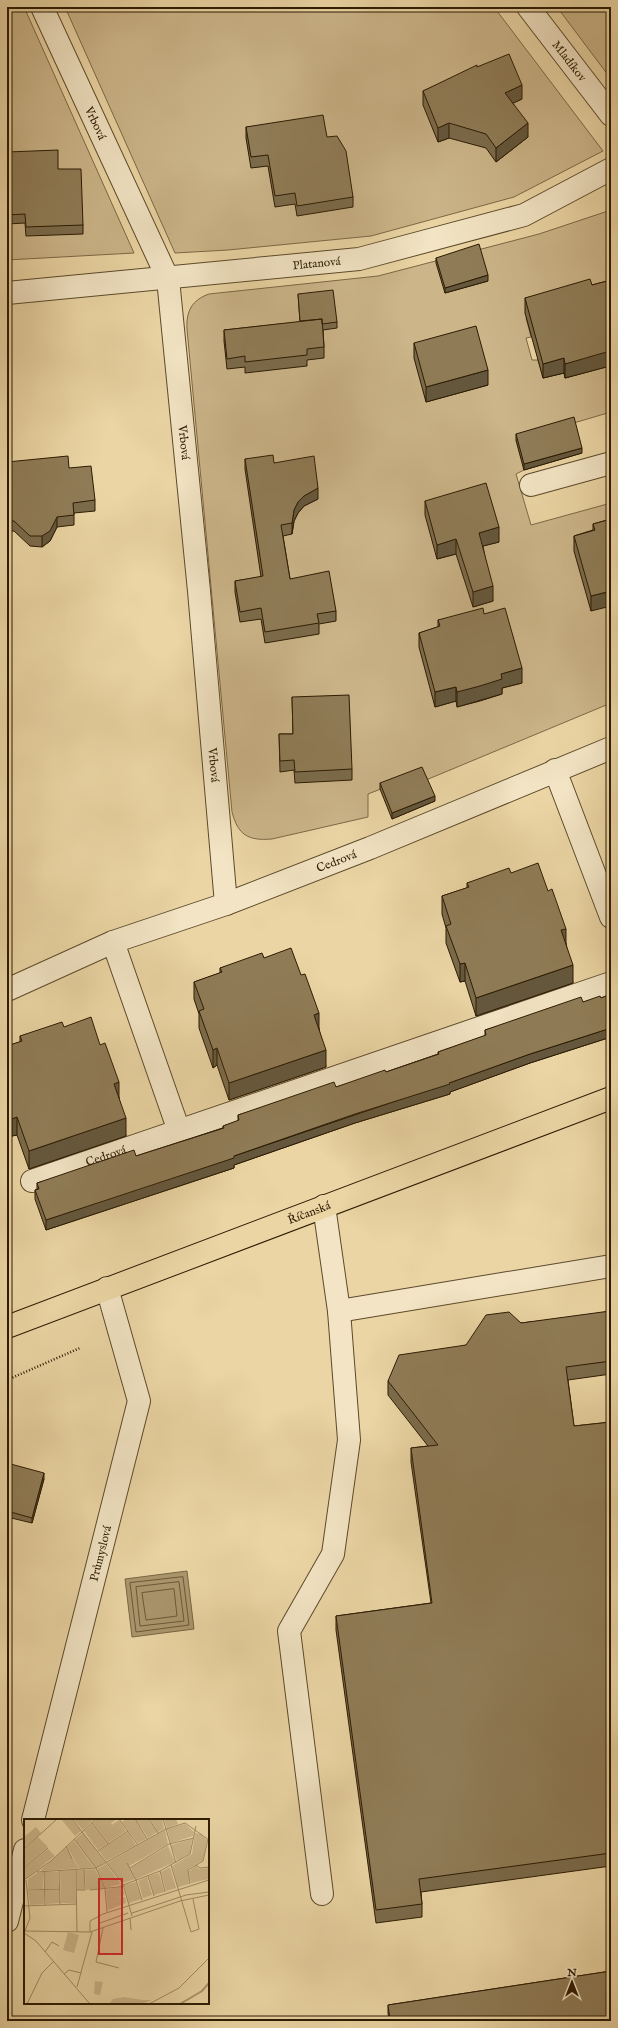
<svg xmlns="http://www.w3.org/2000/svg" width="618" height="2028" viewBox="0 0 618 2028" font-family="'IM FELL English',serif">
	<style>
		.green { fill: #cbb589; stroke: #7c6846; fill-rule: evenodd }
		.water { fill: #aa966d; stroke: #786543 }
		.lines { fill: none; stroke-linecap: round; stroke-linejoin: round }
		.shore { stroke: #6b5838; stroke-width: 1 }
		.minor-casing { stroke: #5c4a2b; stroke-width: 24 }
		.major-casing { stroke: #2c1b03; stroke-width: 24 }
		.path { stroke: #2c1b03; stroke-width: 2.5; stroke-dasharray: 1 2; stroke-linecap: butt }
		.minor { stroke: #f2e4c4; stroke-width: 22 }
		.major { stroke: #ebd5a4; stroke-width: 22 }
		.wall { fill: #7b6b4b; stroke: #2c1b03 }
		.shaded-wall { fill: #64573d; stroke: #2c1b03 }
		.building { fill: #8f7c57; stroke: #2c1b03 }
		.labels { text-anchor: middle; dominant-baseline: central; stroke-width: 4; stroke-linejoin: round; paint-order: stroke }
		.street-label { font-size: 12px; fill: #2c1b03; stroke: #f2e4c4 }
		.inset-river { fill: none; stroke: #aa966d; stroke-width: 2 }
		.inset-road { fill: none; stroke: #9f8b64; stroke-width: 1 }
		.view { fill: #d62828; fill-opacity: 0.15; stroke: #d62828; stroke-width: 2 }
		.inset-edge { fill: none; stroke: #2c1b03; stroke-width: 2 }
	</style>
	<rect width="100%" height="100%" fill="#ebd5a4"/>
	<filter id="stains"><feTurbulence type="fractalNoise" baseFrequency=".005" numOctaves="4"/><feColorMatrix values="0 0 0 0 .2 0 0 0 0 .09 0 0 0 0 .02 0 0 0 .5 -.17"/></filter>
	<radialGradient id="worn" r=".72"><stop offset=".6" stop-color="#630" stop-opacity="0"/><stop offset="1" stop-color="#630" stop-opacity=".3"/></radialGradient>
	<!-- green -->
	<path class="green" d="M7 7H24L134 253 7 260Z
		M65 7H494L603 151 514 197 371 236 228 250 175 253Z
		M557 7H611V79Z
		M611 210V412L516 440 524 470 516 474 531 525 611 503V703L426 780 422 773 368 794V817L272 839C248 841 238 835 232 812L187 329C186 311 192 300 209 294L378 276 539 234ZM526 318 587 372 565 378 564 373 543 378 538 360H532L526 338 531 337Z"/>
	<!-- water -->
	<path class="water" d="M187 1571 194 1629 132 1637 125 1579Z"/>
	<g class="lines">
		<!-- shore -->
		<path class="shore" d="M183 1577 189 1625 136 1632 130 1583Z
			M179 1582 184 1621 140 1626 136 1587Z
			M174 1589 177 1616 146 1620 142 1593Z"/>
		<defs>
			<g id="minor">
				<path id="s1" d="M42 7 168 279 199 591 226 904"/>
				<path id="s2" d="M528 7 611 115"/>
				<path id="s3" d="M7 293 359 259 524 215 611 169"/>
				<path d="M531 485 611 463"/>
				<path d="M555 770 611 917"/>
				<path d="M113 942 179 1131"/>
				<path id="s4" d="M7 990 113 942 226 904 370 848 611 748"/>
				<path id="s5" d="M32 1181 611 983"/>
				<path d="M339 1311 611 1266"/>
				<path id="s6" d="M33 1820 139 1401 107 1288"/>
				<path d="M322 1894 289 1631 333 1554 349 1440 339 1311 324 1206"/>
				<path d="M7 1921 25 1850"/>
			</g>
			<g id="major">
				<path id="s7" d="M7 1327 611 1098"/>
			</g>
		</defs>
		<!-- minor casing -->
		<use href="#minor" class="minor-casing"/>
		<!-- major casing -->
		<use href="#major" class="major-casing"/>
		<!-- path -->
		<path class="path" d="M7 1380 80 1348"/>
		<!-- minor -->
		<use href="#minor" class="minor"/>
		<!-- major -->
		<use href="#major" class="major"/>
	</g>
	<!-- wall -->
	<path class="wall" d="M606 7H611V17L606 10Z
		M477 67 522 99 513 103 528 137 496 162 486 148 449 138 438 142 423 105V91Z
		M246 127 327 137 353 197V207L297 216 295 204 275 207 268 166 251 168 246 138Z
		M7 152 58 169 83 225V234L26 236 25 223 7 224Z
		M436 258 488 281 445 293 436 263Z
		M611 280V359H610V366L565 378 564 373 543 378 525 313V298L592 285Z
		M298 294 337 322V328L323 330 324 347V358L307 360V366L245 373V367L227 369 224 341V330L300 322Z
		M414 343 488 385 426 402 414 358Z
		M516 434 582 453 524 470 516 440Z
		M245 459 274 463 318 499 304 506 298 513 294 521 292 534 283 536 290 579 336 611V621L319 624V634L265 643 261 619 240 622 235 592V581L261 577 245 469Z
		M7 462 69 468 95 500V511L74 513V525L57 527 50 541 42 547 30 546 14 531 7 532Z
		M425 501 499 542 483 546 493 601 473 607 456 554 437 559 425 515Z
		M611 519 591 611 574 551V536L593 530V524Z
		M484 614 522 683 502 688V694L480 701 457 707 456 701 435 707 419 647V633L438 627V620Z
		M292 697 352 769V780L295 783 294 770 280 772 279 734H293Z
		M380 783 435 801 392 819 380 789Z
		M511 873 566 943 573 983 476 1016 465 981 460 982 446 943V928L442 914V896L467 888V883Z
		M264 958 319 1028 326 1067 229 1100 217 1065 213 1068 199 1028V1014L194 999V982L220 973V968Z
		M611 994V1037L530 1063 450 1092V1094L355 1123 234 1165V1168L46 1230 35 1199V1190L37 1189V1183L136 1156 223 1128V1126L238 1121V1115L336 1087 386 1072 438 1054V1052L485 1036V1030L583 1002 601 998Z
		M64 1027 119 1097 126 1136 29 1169 17 1135 12 1136 7 1121V1046L20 1042V1036Z
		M611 1313V1374L568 1380 574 1426 611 1422V1866L421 1892 422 1904V1917L376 1923 336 1630V1616L431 1603 411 1462V1448L428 1446 388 1395V1381L466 1345 521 1323Z
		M7 1445 11 1452 8 1463 44 1479 32 1523 7 1517Z
		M611 1971 389 2020 388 2013V2005Z"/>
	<!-- shaded-wall -->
	<path class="shaded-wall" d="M522 85V99L505 107V93Z
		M449 123V138L438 142V128Z
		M528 123V137L496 162V148Z
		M488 275V281L445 293V288Z
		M611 344V359H610V366L565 378V364Z
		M564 358V373L543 378V364Z
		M488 370V385L426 402V387Z
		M582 448V453L524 470V464Z
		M318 488V499L304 506 298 513 294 521 292 534V523L294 510 298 502 304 496Z
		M57 517V527L50 541 42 547V536Z
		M499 527V542L479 547V533Z
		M456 539V554L437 559V545Z
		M493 586V601L473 607V592Z
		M611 591V606L591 611V596Z
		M522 668V683L502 688V694L457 707V692L501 674Z
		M456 687V701L435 707V692Z
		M435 796V801L392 819V813Z
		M566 929V946L561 930Z
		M465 963V981L460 982V964Z
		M573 965V983L476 1016V998Z
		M319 1013V1031L314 1015Z
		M611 1028V1037L530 1063 450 1092V1094L355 1123 234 1165V1168L46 1230V1220L234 1156 449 1083 530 1054Z
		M217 1048V1065L213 1068V1050Z
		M326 1050V1067L229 1100V1083Z
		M119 1082V1100L114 1084Z
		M17 1117V1135L12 1136V1119Z
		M126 1118V1136L29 1169V1151Z
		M11 1446V1452L7 1466V1460Z
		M44 1473V1479L32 1523V1518Z"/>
	<!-- building -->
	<path class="building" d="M608 7H611V11Z
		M509 54 522 85 505 93 528 123 496 148 486 134 449 123 438 128 423 91 477 65V67Z
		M323 115 327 137 337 136 346 151 353 197 297 206 295 193 275 196 268 155 251 157 246 127Z
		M58 150V169H81L83 225 26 227 25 214 7 215V152Z
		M479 244 488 275 445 288 436 258Z
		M590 279 592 285 611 280V344L608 345 610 351 565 364 564 358 543 364 525 298Z
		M333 290 337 322 322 324V319L300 321 298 294Z
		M322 319 324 347 307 349V355L245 362V356L227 359 224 330Z
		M476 326 488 370 426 387 414 343Z
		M574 417 582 448 524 464 516 434Z
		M273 455 274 463 314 456 318 488 304 496 298 502 294 510 292 523 281 525 290 579 329 571 336 611 317 614 319 623 265 632 261 608 240 612 235 581 263 576 245 459Z
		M68 456 69 468 91 466 95 500 73 503 74 515 57 517 50 531 42 536H30L14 521H7V462Z
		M486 483 499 527 479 533 493 586 473 592 456 539 437 545 425 501Z
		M611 519V591L591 596 574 536 595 530 593 524Z
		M483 608 484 614 505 608 522 668 501 674 502 679 480 686 457 692 456 687 435 692 419 633 440 626 438 620Z
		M349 695 352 769 295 772 294 760 280 761 279 734H293L292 697Z
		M422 767 435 796 392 813 380 783Z
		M538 863 548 891 552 889 566 929 561 930 573 965 476 998 465 963 460 964 446 926 451 924 442 896 469 887 467 883 509 868 511 873Z
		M291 948 301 975 305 974 319 1013 314 1015 326 1050 229 1083 217 1048 213 1050 199 1011 204 1009 194 982 222 972 220 968 262 953 264 958Z
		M611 994V1028L530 1054 449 1083 450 1084 355 1114 234 1156V1158L46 1220 35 1190 39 1189 37 1183 134 1150 136 1156 224 1128 223 1126 239 1120 238 1115 334 1082 336 1087 385 1070 386 1072 439 1054 438 1052 486 1035 485 1030 581 997 583 1002 600 996 601 998Z
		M91 1017 100 1045 105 1043 119 1082 114 1084 126 1118 29 1151 17 1117 12 1119 7 1103V1046L22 1041 20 1036 62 1022 64 1027Z
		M610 1311 611 1313V1361L566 1367 574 1426 611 1422V1853L419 1879 422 1904 376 1910 336 1616 432 1603 411 1448 438 1445 388 1381 399 1355 466 1345 486 1315 509 1312 521 1323Z
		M7 1445 11 1446 7 1460Z
		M7 1463 44 1473 32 1518 7 1511Z
		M611 1971V2021H383L390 2020 388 2005Z"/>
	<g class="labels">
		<!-- street labels -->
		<g class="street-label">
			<text stroke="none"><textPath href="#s2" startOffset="68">Mladíkov</textPath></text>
			<text stroke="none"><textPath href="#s1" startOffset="128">Vrbová</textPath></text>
			<text stroke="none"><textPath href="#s3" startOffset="311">Platanová</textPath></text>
			<text stroke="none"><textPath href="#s1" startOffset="464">Vrbová</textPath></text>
			<text stroke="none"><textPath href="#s1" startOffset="788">Vrbová</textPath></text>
			<text stroke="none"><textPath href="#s4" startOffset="354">Cedrová</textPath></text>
			<text stroke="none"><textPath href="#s5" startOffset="78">Cedrová</textPath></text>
			<text stroke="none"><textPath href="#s7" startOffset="323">Říčanská</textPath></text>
			<text stroke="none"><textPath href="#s6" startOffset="275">Průmyslová</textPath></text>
		</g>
	</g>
	<!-- overview -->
	<g transform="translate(24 1819)">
		<rect width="185" height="185" fill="#ebd5a4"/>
		<path d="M37 0H47L57 12 51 17ZM49 0H70L59 11ZM73 0H93L87 4 88 6 95 1 102 12 84 24 69 4ZM102 0 111 1 122 20 114 24 98 3ZM124 0 133 13 124 19 112 1ZM126 0H138L140 10 134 13ZM140 0H152L154 5 143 9ZM68 5 83 25 74 31 60 12ZM161 5 170 13 169 17 147 24 143 10ZM12 8 17 14 0 29V18ZM141 11 144 25 105 47 111 60 99 64 83 44ZM104 13 112 26 82 42 75 32ZM59 14 81 43 72 49 51 21ZM171 14 177 15 183 21 179 41 164 50 165 65 154 68 148 47 168 35ZM14 18 24 28 0 48V31ZM168 20 166 34 153 42 147 26ZM50 22 70 48 56 50 43 28ZM144 27 151 43 112 60 107 49ZM42 29 55 49 18 52 17 51ZM24 30 31 37 1 60 0 50ZM82 45 97 65 81 69 73 50ZM172 47 175 50 185 49V60L167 64 165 52ZM146 48 152 69 142 72 137 53ZM71 50 80 69 62 71 61 51ZM51 51 52 84H37L36 52ZM52 51H60V70L53 71ZM19 53V70H4V60L13 54ZM20 53H34L35 69 21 70ZM135 54 140 73 130 76 125 57ZM123 58 128 76 119 79 114 62ZM112 63 117 80 105 84 100 66ZM98 67 101 76 94 78H101L102 84 84 91 82 71ZM35 70 36 84 22 85 21 71ZM20 71V85L6 86 4 72ZM44 113 55 116 50 134 39 131ZM71 162 79 163 76 176 70 175ZM100 178 119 181H128L117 185H85L89 180Z" fill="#cbb589"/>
		<path class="inset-river" d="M156 185 178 172 185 164"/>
		<path class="inset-road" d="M48 0 99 65 108 97M95 0 114 26M111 0 123 20M125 0 134 14M139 0 152 44M68 4 84 25M50 20 72 49 81 70 83 93M42 27 48 40M0 30 33 0M74 32 104 12M103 44 112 61 118 81M147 46 167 113 175 110 169 80M172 46 176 49 185 48M0 49 24 29M106 49 145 25 170 19M52 50 53 113M20 52 21 86M35 52 36 85M136 52 141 73M13 53 72 49 142 10 161 4 185 21M124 57 130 77M0 61 27 42 72 0M166 65 164 51 179 42 184 20M4 71 36 70M53 71H61L60 50M66 71 94 68 136 52 166 35 172 7M0 87 53 85M108 94 162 76 185 73M106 99 107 111M76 104 104 94M79 109 72 143 95 149M0 112 66 113 156 82 185 76M1 112 6 99 2 61M66 113V102L79 95 185 61M0 114 12 122 66 185M21 133 28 123 35 127M40 155 45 151 57 154M53 168 68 113M3 185 18 154 29 143M125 185 155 169 185 139"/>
		<path class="view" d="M75 60H98V135H75Z"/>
		<rect width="185" height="185" class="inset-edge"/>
	</g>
	<!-- margin -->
	<rect width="618" height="2028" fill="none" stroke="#ebd5a4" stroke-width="24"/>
	<rect x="8" y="8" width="602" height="2012" fill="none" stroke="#2c1b03" stroke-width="2"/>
	<rect x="12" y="12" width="594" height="2004" fill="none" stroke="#2c1b03"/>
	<!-- north arrow -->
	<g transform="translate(572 1982)" stroke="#f2e4c4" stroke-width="3" paint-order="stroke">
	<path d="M0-3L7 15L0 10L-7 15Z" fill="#2c1b03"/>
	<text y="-6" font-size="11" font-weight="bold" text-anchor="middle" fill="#2c1b03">N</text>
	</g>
	<rect width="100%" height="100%" filter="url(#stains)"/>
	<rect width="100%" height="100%" fill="url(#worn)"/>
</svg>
